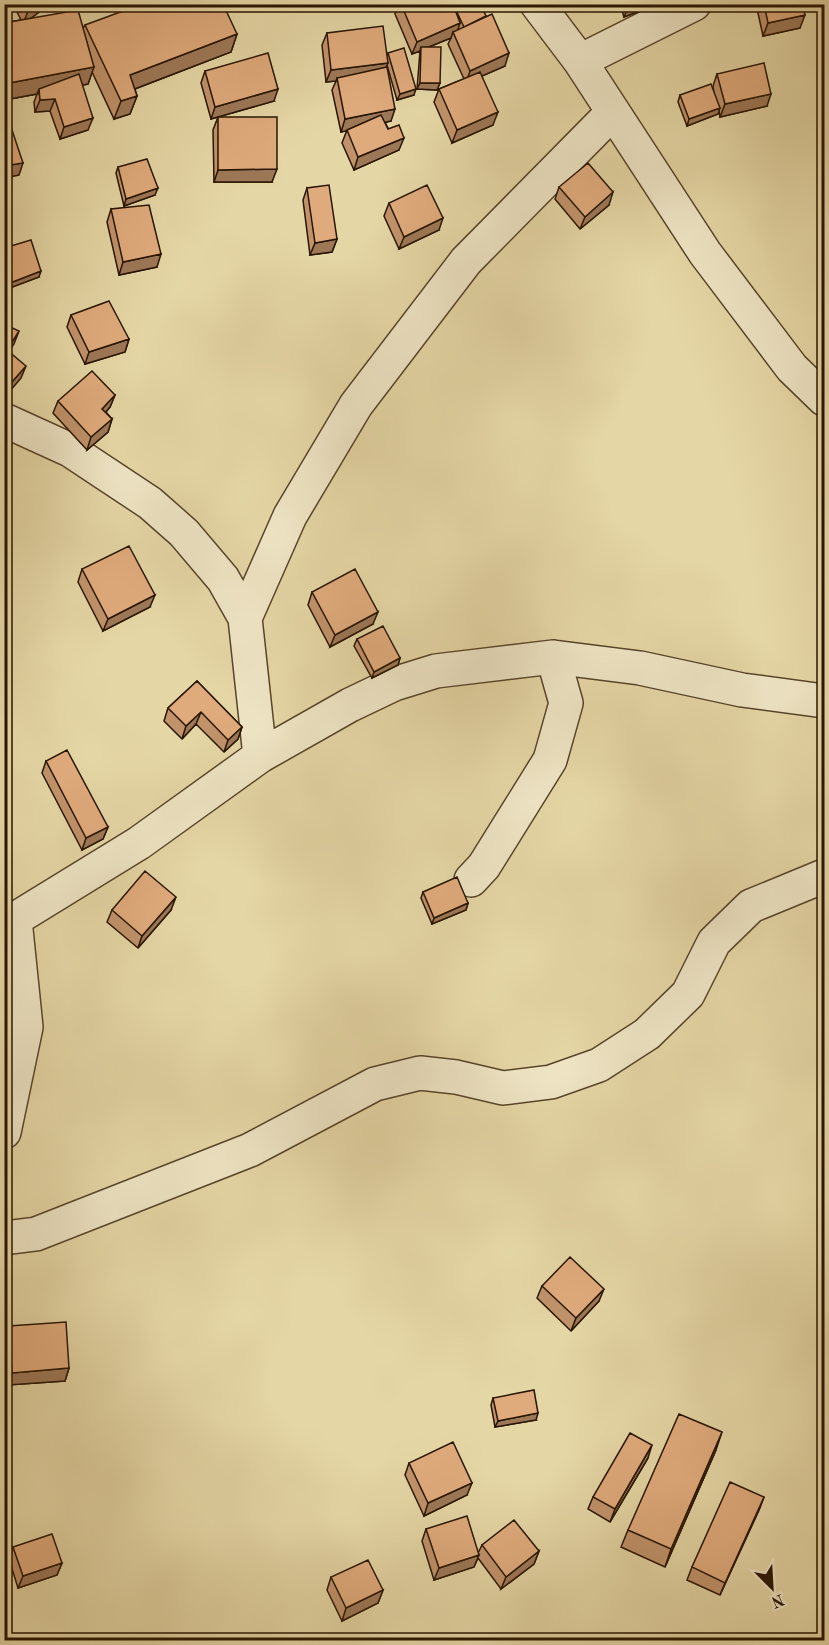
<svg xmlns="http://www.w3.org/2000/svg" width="829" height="1645" viewBox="0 0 829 1645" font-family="'Old Standard TT',serif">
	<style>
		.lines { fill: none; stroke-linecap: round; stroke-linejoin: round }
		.minor-casing { stroke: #57452a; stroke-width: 36 }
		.minor { stroke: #eee4c4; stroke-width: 33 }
		.wall { fill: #c1936b; stroke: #281501; stroke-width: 1.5 }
		.shaded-wall { fill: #9d7857; stroke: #281501; stroke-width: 1.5 }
		.building { fill: #e0ab7c; stroke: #281501; stroke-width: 1.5 }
	</style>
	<rect width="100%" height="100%" fill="#e5d6a5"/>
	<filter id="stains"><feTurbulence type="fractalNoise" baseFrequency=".00333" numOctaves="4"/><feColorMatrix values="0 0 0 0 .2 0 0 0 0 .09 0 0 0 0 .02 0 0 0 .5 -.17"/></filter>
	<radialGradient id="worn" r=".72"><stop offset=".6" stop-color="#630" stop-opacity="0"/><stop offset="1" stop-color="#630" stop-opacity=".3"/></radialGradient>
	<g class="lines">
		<defs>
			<path id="minor" d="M537 4 580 61 705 253 792 368 824 399
				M580 61 694 4
				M4 420 70 450 150 503 184 533 223 579 245 618
				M260 756 245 618 290 516 356 405 466 261 612 113
				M471 880 484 866 550 760 566 703 553 657
				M4 926 139 843 260 756 350 705 394 684 436 671 553 657 640 668 742 690 824 701
				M4 1132 26 1027 15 920
				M4 1238 36 1234 250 1150 375 1084 420 1073 456 1077 503 1088 551 1082 599 1065 647 1034 688 994 714 942 751 906 824 876"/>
		</defs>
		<!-- minor casing -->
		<use href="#minor" class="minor-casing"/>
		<!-- minor -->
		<use href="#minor" class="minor"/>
	</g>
	<!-- wall -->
	<path class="wall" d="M13 4H50L31 18 83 28 85 25 237 34 231 52 135 89 137 96 130 114 114 119 92 72 88 84 82 85 88 130 60 139 50 111 35 112 34 102 37 94 4 100V23L21 20Z
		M398 4H480L505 66 482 76 493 125 452 143 434 102 439 89 464 79 448 44 451 38 429 47 440 83 437 90 417 89 420 51 412 54 395 14Z
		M620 4H651V7L624 17Z
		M756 4H803L800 28 763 36Z
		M327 33 387 55 388 53 414 95 397 100 387 65 386 68 391 121 385 122 399 150 354 170 342 143 347 130 341 132 332 90 336 81 326 82 322 45Z
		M205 71 274 101 211 119 201 83Z
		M717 74 767 106 720 117 719 111 718 114 687 126 678 102 680 95 714 92 713 86Z
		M218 117 272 182H214L213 130Z
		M118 167 155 195 124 206 116 173Z
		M559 187 609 205 580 229 555 199Z
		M307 188 337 239 332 252 310 255 303 200Z
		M389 203 439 230 399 249 384 216Z
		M111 209 157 267 119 275 107 222Z
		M4 248 39 277 7 289 4 283Z
		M71 315 129 339 125 352 85 364 67 327Z
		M115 395 110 407 106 412 112 419 108 432 87 450 53 413 58 401Z
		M82 569 150 607 103 631 78 582Z
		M312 592 373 624 330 647 308 605Z
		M357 639 400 658 398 665 372 678 354 646Z
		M197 681 242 727 238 739 224 752 196 724 182 739 164 721 168 708Z
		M46 761 108 827 103 839 82 850 42 773Z
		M423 892 468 903 466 910 432 924 421 898Z
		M112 910H171L138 948 107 922Z
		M542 1286 599 1301 571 1331 537 1298Z
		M9 1326 69 1368 65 1381 8 1385 4 1338Z
		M493 1398 536 1420 495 1427 491 1405Z
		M716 1450 665 1567 621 1547 628 1530Z
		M648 1458 610 1522 588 1509 593 1497Z
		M409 1463 467 1495 424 1516 405 1475Z
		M764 1497 759 1510 720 1595 687 1580 692 1567Z
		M426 1529 478 1553 482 1545 539 1551 534 1564 501 1589 478 1558 474 1567 434 1580 422 1541Z
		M13 1547 62 1563 57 1575 18 1588 9 1559Z
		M331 1577 383 1590 378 1603 342 1621 327 1590Z"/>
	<!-- shaded-wall -->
	<path class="shaded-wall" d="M37 4H50L23 24 28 11Z
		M641 4H651V7L624 17 627 10Z
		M805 15 800 28 763 36 768 23Z
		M460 23 456 35 453 32 451 38 421 50V47L420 51 412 54 417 42Z
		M237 34 231 52 124 93 130 75Z
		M509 53 505 66 466 83 470 71Z
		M388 63 383 75 337 78 336 81 326 82 331 70Z
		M94 67 88 84 39 94V89L37 94 4 100V84Z
		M420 83H440L437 90 417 89Z
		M278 89 274 101 211 119 215 107Z
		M416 89 414 95 397 100 400 94Z
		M771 94 767 106 720 117 725 104Z
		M137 96 130 114 114 119 121 101Z
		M55 99 50 111 35 112 40 100Z
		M720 108 718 114 687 126 689 119Z
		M395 109 391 121 341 132 345 119Z
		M498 112 493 125 452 143 457 130Z
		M93 118 88 130 60 139 64 127Z
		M404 138 399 150 354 170 358 157Z
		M23 163 19 175 4 178V166Z
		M277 169 272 182H214L218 170Z
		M158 188 155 195 124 206 126 199Z
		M613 192 609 205 580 229 585 217Z
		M443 218 439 230 399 249 404 237Z
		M337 239 332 252 310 255 315 243Z
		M161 254 157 267 119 275 123 262Z
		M41 271 39 277 7 289 10 283Z
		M19 331 14 344 4 359 7 350Z
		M129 339 125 352 85 364 89 352Z
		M26 366 21 378 4 398V391Z
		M115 395 110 407 98 421 102 409Z
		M112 419 108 432 87 450 91 437Z
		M155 595 150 607 103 631 108 619Z
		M378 612 373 624 330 647 335 635Z
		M400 658 398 665 372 678 374 672Z
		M201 712 196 724 182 739 186 726Z
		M242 727 238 739 224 752 228 740Z
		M108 827 103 839 82 850 86 838Z
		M176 897 171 910 138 948 142 936Z
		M468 903 466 910 432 924 434 918Z
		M604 1289 599 1301 571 1331 576 1318Z
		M69 1368 65 1381 8 1385 12 1373Z
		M538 1413 536 1420 495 1427 498 1421Z
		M722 1432 716 1450 665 1567 671 1549Z
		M652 1445 648 1458 610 1522 615 1509Z
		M472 1483 467 1495 424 1516 428 1503Z
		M764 1497 759 1510 720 1595 725 1583Z
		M539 1551 534 1564 501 1589 506 1577Z
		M479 1555 474 1567 434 1580 439 1568Z
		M62 1563 57 1575 18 1588 23 1576Z
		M383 1590 378 1603 342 1621 346 1608Z"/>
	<!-- building -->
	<path class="building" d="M24 4H37L28 11Z
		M142 4H223L237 34 130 75 137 96 121 101 85 25Z
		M401 4H453L460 23 417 42Z
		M453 4H480L486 16 464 27Z
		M624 4H641L627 10Z
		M764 4H803L805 15 768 23Z
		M78 10 94 67 4 84V23Z
		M492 14 509 53 470 71 453 32Z
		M383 26 388 63 331 70 327 33Z
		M421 47H441L440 83H420Z
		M404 48 416 89 400 94 388 53Z
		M268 53 278 89 215 107 205 71Z
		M764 63 771 94 725 104 717 74Z
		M387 67 395 109 345 119 337 78Z
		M480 72 498 112 457 130 439 89Z
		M79 74 93 118 64 127 55 99 40 100 39 89Z
		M711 84 720 108 689 119 680 95Z
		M7 115 23 163 4 166V116Z
		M381 115 388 129 399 125 404 138 358 157 347 130Z
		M218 117H277V169L218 170Z
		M147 159 158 188 126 199 118 167Z
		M588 163 613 192 585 217 559 187Z
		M329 185 337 239 315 243 307 188Z
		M427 185 443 218 404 237 389 203Z
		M149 205 161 254 123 262 111 209Z
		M31 240 41 271 10 283 4 271V248Z
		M109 301 129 339 89 352 71 315Z
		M4 324 19 331 7 350 26 366 4 391Z
		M92 371 115 395 102 409 112 419 91 437 58 401Z
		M129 546 155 595 108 619 82 569Z
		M355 569 378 612 335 635 312 592Z
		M383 626 400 658 374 672 357 639Z
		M197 681 242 727 228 740 201 712 186 726 168 708Z
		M67 750 108 827 86 838 46 761Z
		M145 871 176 897 142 936 112 910Z
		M457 877 468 903 434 918 423 892Z
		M570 1257 604 1289 576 1318 542 1286Z
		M66 1322 69 1368 12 1373 9 1326Z
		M534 1390 538 1413 498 1421 493 1398Z
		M679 1414 722 1432 671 1549 628 1530Z
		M630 1433 652 1445 615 1509 593 1497Z
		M453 1442 472 1483 428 1503 409 1463Z
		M730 1482 764 1497 725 1583 692 1567Z
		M467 1516 479 1555 439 1568 426 1529Z
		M514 1520 539 1551 506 1577 482 1545Z
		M52 1534 62 1563 23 1576 13 1547Z
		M368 1560 383 1590 346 1608 331 1577Z"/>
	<!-- margin -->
	<rect width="829" height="1645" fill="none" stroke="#e5d6a5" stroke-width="24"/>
	<rect x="6" y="6" width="817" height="1633" fill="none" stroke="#281501" stroke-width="3"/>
	<rect x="12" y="12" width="805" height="1621" fill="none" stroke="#281501" stroke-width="1.5"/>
	<!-- north arrow -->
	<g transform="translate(772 1588) rotate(156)" stroke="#eee4c4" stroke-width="4.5" paint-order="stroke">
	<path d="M0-4.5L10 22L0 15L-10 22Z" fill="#281501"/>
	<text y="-9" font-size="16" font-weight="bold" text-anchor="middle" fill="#281501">N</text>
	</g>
	<rect width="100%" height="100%" filter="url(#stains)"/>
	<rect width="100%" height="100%" fill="url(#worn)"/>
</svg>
